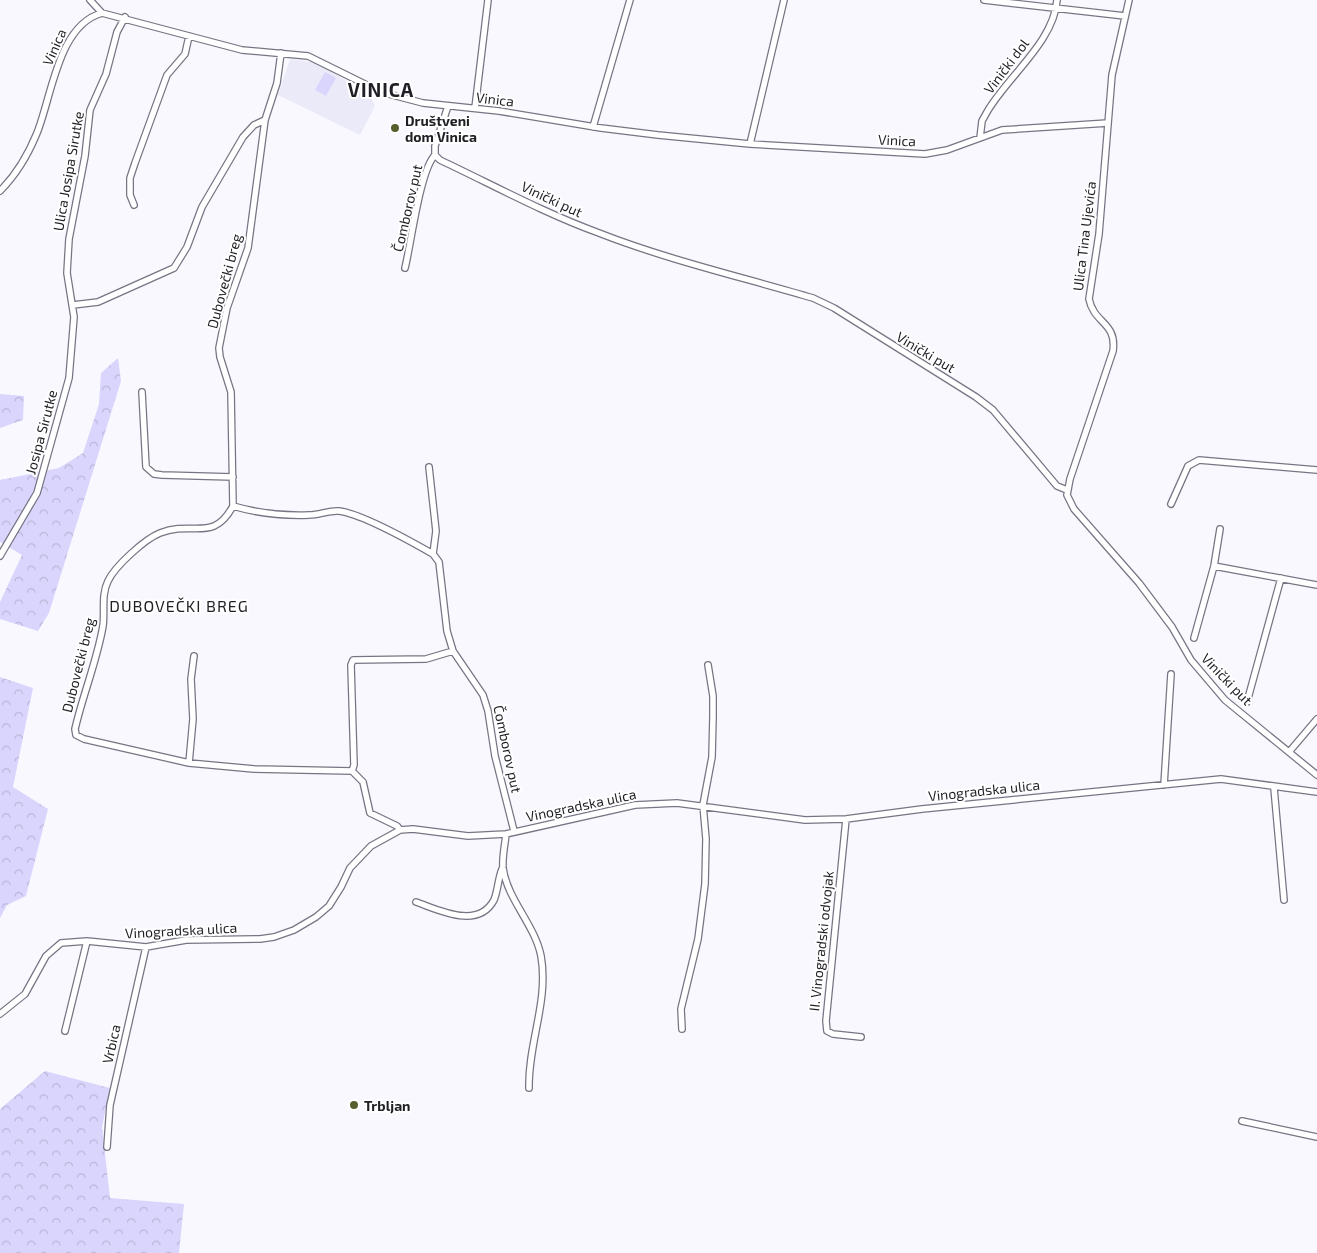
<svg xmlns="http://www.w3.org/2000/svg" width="1317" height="1253" viewBox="0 0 1317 1253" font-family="'Exo 2',sans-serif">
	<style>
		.built { fill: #ebeaf8 }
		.green { fill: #d9d5fc }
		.forest { fill: url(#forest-crowns) }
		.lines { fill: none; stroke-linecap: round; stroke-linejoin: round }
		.street-casing { stroke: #767583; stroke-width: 8 }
		.street { stroke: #fff; stroke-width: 5.5 }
		.poi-dot { fill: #585f2d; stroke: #fff; stroke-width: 2 }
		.labels { text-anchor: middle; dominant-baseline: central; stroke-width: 4; stroke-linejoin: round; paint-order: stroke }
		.street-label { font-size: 14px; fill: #201f25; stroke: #fff }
		.poi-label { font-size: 14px; font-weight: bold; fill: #201f25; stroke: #fff; text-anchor: start }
		.quarter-label { font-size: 16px; letter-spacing: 1px; fill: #201f25; stroke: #fff }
		.district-label { font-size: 19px; font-weight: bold; letter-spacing: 1px; fill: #201f25; stroke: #fff }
	</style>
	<defs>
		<pattern id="forest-crowns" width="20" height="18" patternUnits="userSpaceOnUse" patternTransform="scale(1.25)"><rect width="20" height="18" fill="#d9d5fc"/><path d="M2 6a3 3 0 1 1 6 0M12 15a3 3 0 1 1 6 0" fill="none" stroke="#bab6d8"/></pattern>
	</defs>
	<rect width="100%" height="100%" fill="#f9f8ff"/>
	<!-- built -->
	<path class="built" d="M290 59 311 62 321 65 371 97 375 106 360 135 278 95Z"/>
	<!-- green -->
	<path class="green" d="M325 72 336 78 326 96 315 90Z"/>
	<!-- forest -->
	<path class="forest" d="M118 358 121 381 49 613 38 631 0 619V602L22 555 0 542V480L59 468 83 453 99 404 101 373Z
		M0 394 24 396 23 420 0 428Z
		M0 677 33 688 13 787 48 809 26 896 7 905 0 918Z
		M45 1071 110 1088 102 1127 110 1198 184 1204 179 1253H0V1109Z"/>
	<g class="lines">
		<defs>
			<path id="street" d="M90 0 102 13
				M984 0 1125 16
				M1129 0 1112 75 1099 234 1089 299C1094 324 1117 322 1113 351L1070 479 1067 495 1074 509 1139 583 1172 627 1191 660 1225 700 1317 775
				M281 53 277 83 265 120 248 248 227 308 219 348 220 357 231 392 233 506C213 543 194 520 160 533 145 539 115 566 108 581 101 595 105 611 103 626 97 661 83 694 75 729L76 735 84 739 189 763 254 769 352 771 363 782 370 813 397 826 400 830
				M448 106 435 146V155L440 160C493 185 544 213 599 233 668 260 742 277 813 298L834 308 976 397 993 410 1057 486 1067 490
				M475 108 488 0
				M593 127 630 0
				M980 138 982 121 987 112C1007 77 1054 42 1057 0
				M750 144 784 0
				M0 191C16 175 28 155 37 133 52 96 58 25 102 13L242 50 308 56 381 92 423 103 499 111 601 128 658 135 750 144 925 154 947 150 1002 130 1108 123
				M134 205 130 195V178L135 163 167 75 185 54 189 36
				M405 268C411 244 420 170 435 155
				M73 305 98 302 174 268 187 247 202 207 243 137 254 125 265 120
				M142 392 146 467 154 474 162 475 233 477
				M429 467 436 531 433 554 439 562 447 631 453 651 483 695 488 711 495 756 514 831
				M1171 504 1188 466 1199 460 1317 470
				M233 506C257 513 285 516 309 515 320 515 329 510 339 511 363 514 412 542 433 554
				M0 556 37 493 69 378 74 317 67 273 69 239 85 156 90 110 106 74 117 32 125 17
				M1214 566 1317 585
				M1194 638 1214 566 1220 529
				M1247 702 1281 578
				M1289 752 1317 719
				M189 763 193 719 191 679 194 656
				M352 771 354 765 351 665 353 660 426 659 453 651
				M1164 785 1171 674
				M1274 788 1284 900
				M846 819 826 1021 827 1031 833 1034 861 1037
				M506 834C505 845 502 857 503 868 507 899 535 925 541 956 549 1001 528 1043 529 1088
				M416 902C439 910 478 930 494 900 498 890 498 879 502 869
				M0 1014 25 994 46 956 61 943 87 941 146 947 186 940 260 939 274 937 294 930 316 917 329 906 341 887 350 868 371 846 400 830 413 829 468 836 506 834 635 805 677 803 805 820 846 819 922 809 1221 779 1317 792
				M682 1029 681 1009 698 939 705 884 706 839 703 805 712 757 713 717V696L708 665
				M65 1031 87 941
				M1242 1121 1317 1137
				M107 1147 110 1105 146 947"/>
		</defs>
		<!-- street casing -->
		<use href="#street" class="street-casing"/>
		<!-- street -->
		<use href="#street" class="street"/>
	</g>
	<!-- markers -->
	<g class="poi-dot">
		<circle cx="395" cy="128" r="5"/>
		<circle cx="354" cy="1105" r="5"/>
	</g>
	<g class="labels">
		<!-- street labels -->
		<g class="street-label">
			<text transform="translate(54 47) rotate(-66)">Vinica</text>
			<text transform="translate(1006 66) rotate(-53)">Vinički dol</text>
			<text transform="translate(495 99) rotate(7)">Vinica</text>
			<text transform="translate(897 140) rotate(3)">Vinica</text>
			<text transform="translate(68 171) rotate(-80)">Ulica Josipa Sirutke</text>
			<text transform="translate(552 199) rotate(25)">Vinički put</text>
			<text transform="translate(407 208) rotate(-77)">Čomborov put</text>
			<text transform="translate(1084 236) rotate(-83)">Ulica Tina Ujevića</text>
			<text transform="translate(224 281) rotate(-75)">Dubovečki breg</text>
			<text transform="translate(926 352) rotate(31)">Vinički put</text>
			<text transform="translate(41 432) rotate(-75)">Josipa Sirutke</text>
			<text transform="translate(78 665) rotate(-76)">Dubovečki breg</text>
			<text transform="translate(1227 679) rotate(46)">Vinički put</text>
			<text transform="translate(508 749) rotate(78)">Čomborov put</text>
			<text transform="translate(984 790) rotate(-6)">Vinogradska ulica</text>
			<text transform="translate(581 805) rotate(-12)">Vinogradska ulica</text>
			<text transform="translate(181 930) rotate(-3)">Vinogradska ulica</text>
			<text transform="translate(821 941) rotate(-84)">II. Vinogradski odvojak</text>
			<text transform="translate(111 1044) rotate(-77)">Vrbica</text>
		</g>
		<!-- poi labels -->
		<g class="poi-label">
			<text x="405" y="120">Društveni<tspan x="405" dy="16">dom Vinica</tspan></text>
			<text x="364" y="1105">Trbljan</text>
		</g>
		<!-- quarter labels -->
		<g class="quarter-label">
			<text x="179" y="605">DUBOVEČKI BREG</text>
		</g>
		<!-- district labels -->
		<g class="district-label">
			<text x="381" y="89">VINICA</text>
		</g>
	</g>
</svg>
